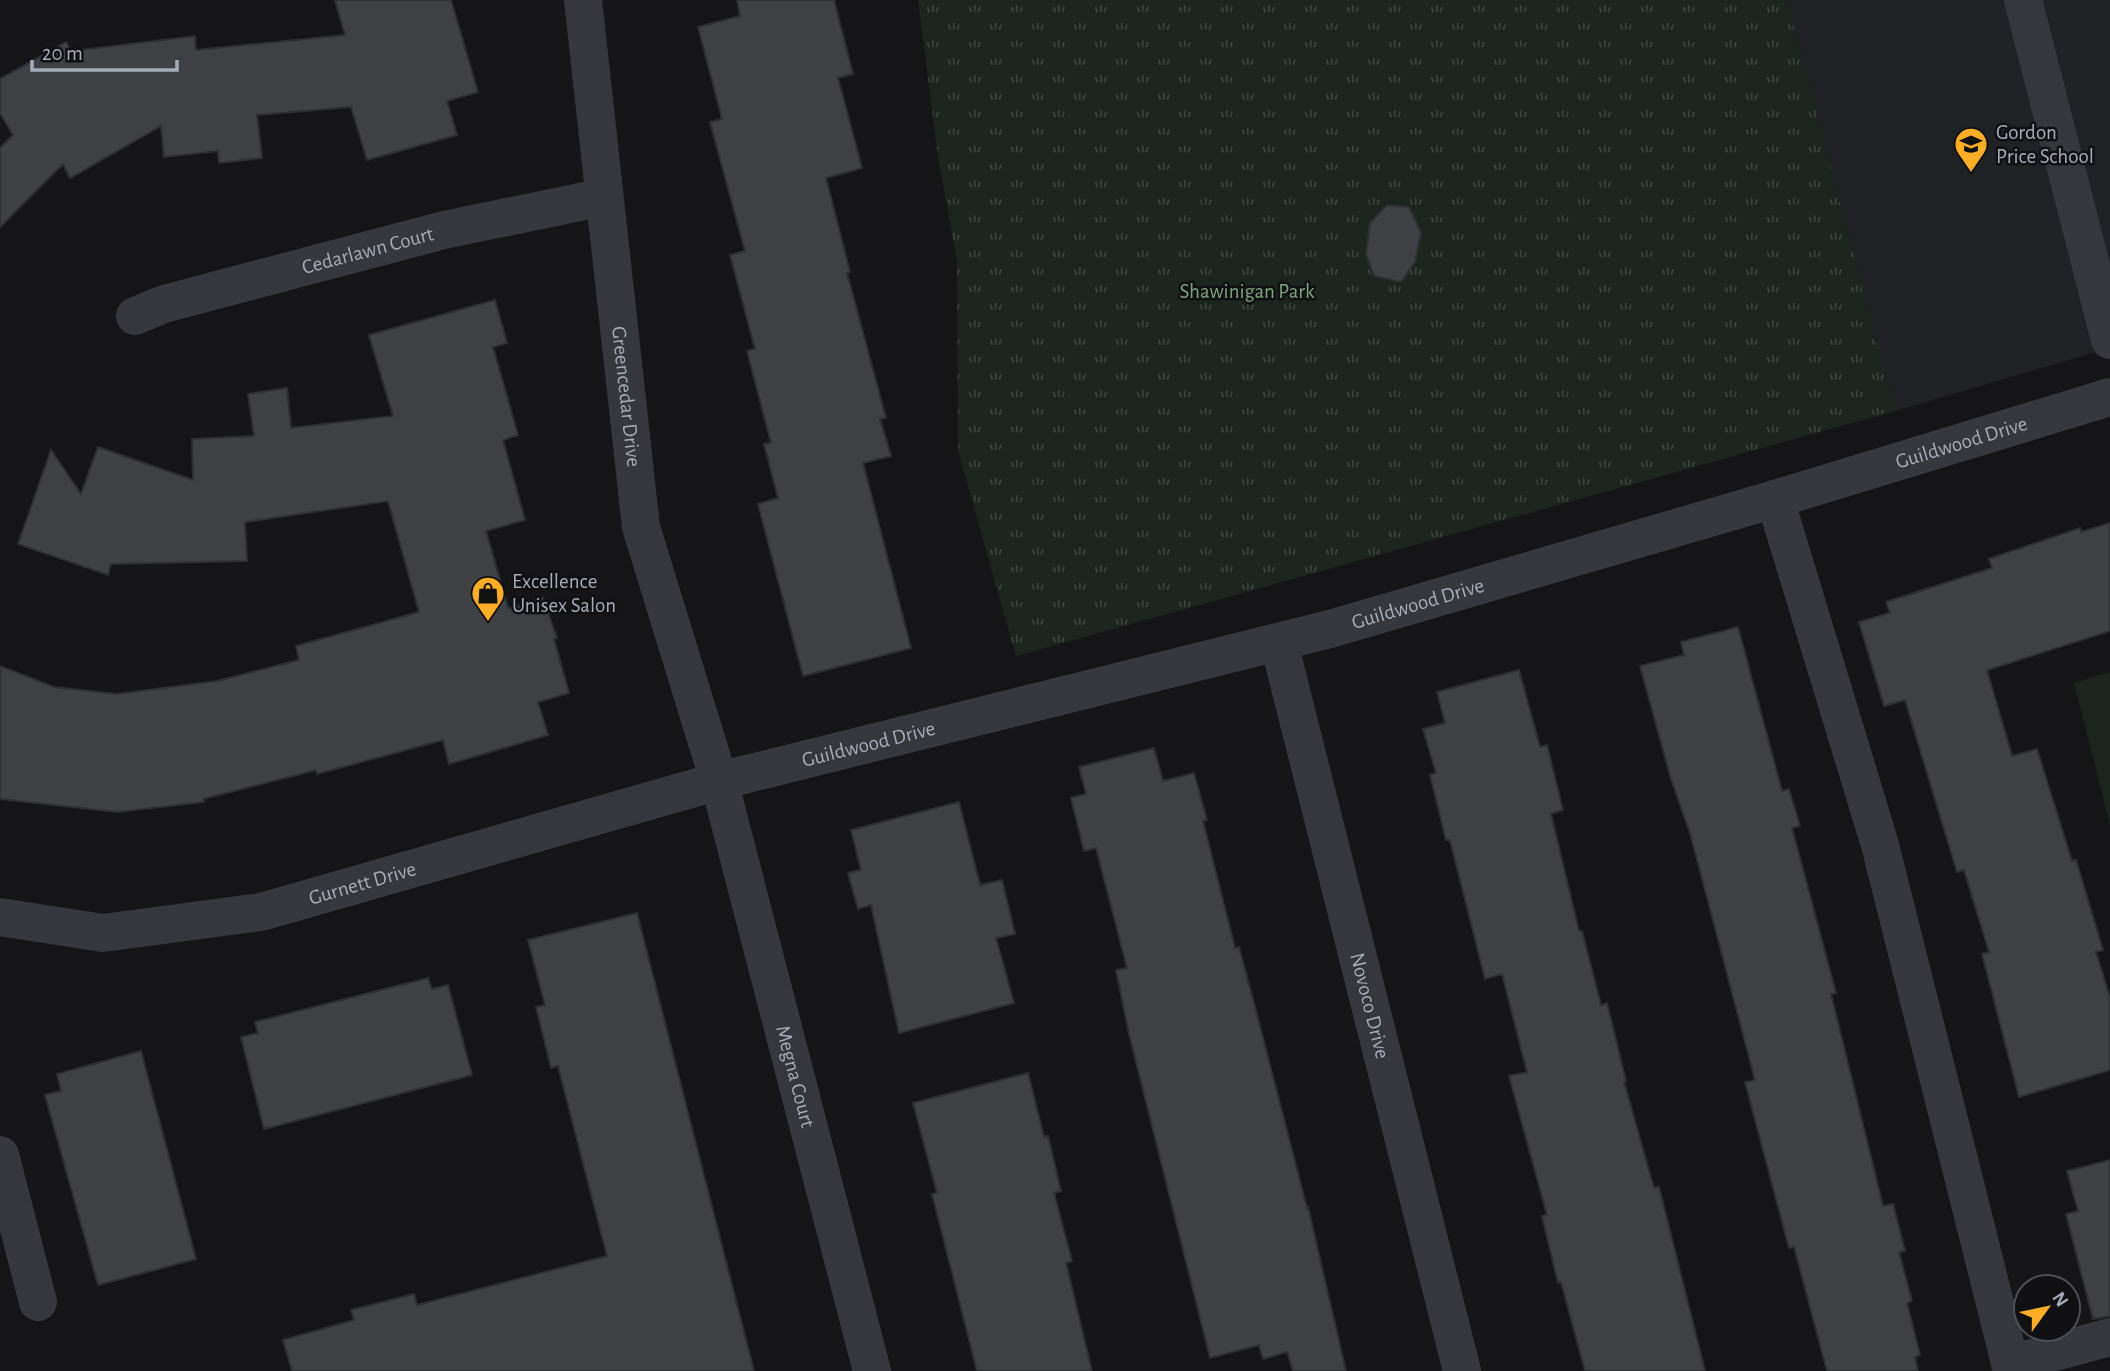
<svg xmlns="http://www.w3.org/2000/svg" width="2110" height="1371" viewBox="0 0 2110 1371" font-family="'Alegreya Sans',sans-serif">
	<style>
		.built { fill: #202124 }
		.grass { fill: #1c251d }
		.park { fill: url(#park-tufts) }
		.building { fill: #3e4044; stroke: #2e2f33; stroke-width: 2 }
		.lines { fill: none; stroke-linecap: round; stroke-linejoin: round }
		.minor { stroke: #35373c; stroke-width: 38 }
		.labels { text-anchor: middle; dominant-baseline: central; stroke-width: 5; stroke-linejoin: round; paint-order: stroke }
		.poi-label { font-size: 21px; fill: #a5acb8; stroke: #101012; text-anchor: start }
		.street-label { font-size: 21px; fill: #a5acb8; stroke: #101012 }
		.park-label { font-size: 21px; fill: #7ba47c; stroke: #101012 }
	</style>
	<defs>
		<pattern id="park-tufts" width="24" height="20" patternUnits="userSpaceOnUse" patternTransform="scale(1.75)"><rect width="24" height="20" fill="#1c251d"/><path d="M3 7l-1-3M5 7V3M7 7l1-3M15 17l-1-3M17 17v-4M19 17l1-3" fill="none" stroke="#3a423c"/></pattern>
	</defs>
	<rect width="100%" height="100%" fill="#151517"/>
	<!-- built -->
	<path class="built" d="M1787 0H2110V348L1895 411Z"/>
	<!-- grass -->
	<path class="grass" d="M2110 672V825L2074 683Z"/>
	<!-- park -->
	<path class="park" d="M918 0H1787L1895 411 1016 656 958 451 957 262 938 156Z"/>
	<!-- building -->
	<path class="building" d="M335 0H451L478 92 447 101 457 135 367 160 351 107 257 115 262 158 219 163 218 151 164 157 161 126 70 178 63 164 0 227V148L13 135 0 113V79L66 42 72 51 195 36 196 50 345 35Z
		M737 0H834L853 74 838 78 862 168 826 178 850 272 847 273 886 418 880 419 891 456 863 463 911 648 803 676 758 504 778 498 764 444 771 443 747 351 755 349 730 255 745 251 710 122 722 119 698 27 740 16Z
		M1387 205 1409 207 1421 232 1415 262 1401 282 1374 276 1366 254 1370 223Z
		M495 300 507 343 493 347 518 435 503 440 525 520 486 531 508 608 543 598 557 638 554 639 569 693 538 702 548 735 449 764 443 740 317 774 316 770 203 799 204 802 117 812 0 799V666L54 687 117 694 217 681 299 660 296 646 419 612 388 501 245 522 247 561 111 564 108 575 18 544 51 450 81 494 98 447 193 480 192 439 254 436 248 394 287 388 291 428 393 416 369 335Z
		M2110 523V631L1987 670 2012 756 2037 749 2072 861 2076 860 2103 950 2096 952 2110 998V1070L2019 1097 1982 954 1989 952 1964 870 1957 872 1905 700 1884 706 1859 622 1890 613 1886 602 1992 568 1989 559 2080 528 2081 532Z
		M1738 627 1782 791 1789 789 1800 826 1792 828 1836 993 1831 994 1883 1206 1893 1204 1905 1251 1899 1252 1912 1301 1907 1303 1920 1355 1915 1357 1918 1371H1827L1794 1247 1789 1248 1745 1082 1755 1080 1690 833 1671 779 1640 666 1684 655 1681 642Z
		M1519 670 1540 747 1547 745 1563 810 1551 814 1579 931H1582L1601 1005 1607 1003 1626 1081 1624 1082 1654 1188 1659 1187 1705 1371H1585L1561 1282 1558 1283 1542 1216 1547 1215 1509 1076 1527 1072 1502 974 1485 979 1450 840H1446L1430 775 1436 773 1423 729 1445 723 1437 692Z
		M1154 748 1163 781 1194 773 1207 820 1203 821 1235 948 1239 947 1254 1003 1307 1208 1308 1207 1346 1371H1293L1287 1352 1263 1359 1259 1345 1210 1358 1129 1034 1116 970 1127 968 1096 848 1084 851 1071 798 1086 794 1079 767Z
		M959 802 980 885 1002 880 1015 934 996 938 1014 1003 899 1033 871 905 858 909 848 873 861 870 851 830Z
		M637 913 754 1371H292L283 1340 354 1320 351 1310 414 1294 417 1305 607 1256 558 1066 551 1068 536 1007 545 1005 528 940Z
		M428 978 432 989 448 985 472 1075 264 1129 241 1037 258 1033 255 1022Z
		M141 1051 196 1259 98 1285 45 1095 61 1091 57 1074Z
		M1028 1073 1044 1137 1048 1136 1061 1191 1054 1193 1072 1261 1066 1263 1092 1371H977L932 1194 937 1193 913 1103Z
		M2110 1160V1316L2093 1319 2066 1214 2078 1211 2067 1171Z"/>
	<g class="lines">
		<!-- minor -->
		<g class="minor">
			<path id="s1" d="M583 0 641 527 719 781 872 1371"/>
			<path d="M2023 0 2110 340"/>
			<path id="s2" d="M135 316 164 304 444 230 604 197"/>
			<path d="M1775 499 1880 845 2012 1371"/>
			<path id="s3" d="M1279 643 1462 1371"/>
			<path id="s4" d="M0 917 103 933 261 912 719 781 1330 629 1775 499 2110 397"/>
			<path d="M0 1155 38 1302"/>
			<path d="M2010 1364 2110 1337"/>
		</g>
	</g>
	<!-- icons -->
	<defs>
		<symbol id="school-pin" viewBox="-11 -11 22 30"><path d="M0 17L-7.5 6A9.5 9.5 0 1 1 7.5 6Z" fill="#fdad26" stroke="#101012"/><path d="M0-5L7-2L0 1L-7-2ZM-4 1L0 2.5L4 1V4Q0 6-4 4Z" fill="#111"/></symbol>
		<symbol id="shop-pin" viewBox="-11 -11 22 30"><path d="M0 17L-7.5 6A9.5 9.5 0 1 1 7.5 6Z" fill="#fdad26" stroke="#101012"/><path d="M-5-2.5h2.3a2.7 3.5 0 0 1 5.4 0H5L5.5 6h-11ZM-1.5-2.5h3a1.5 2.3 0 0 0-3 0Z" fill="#111"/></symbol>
	</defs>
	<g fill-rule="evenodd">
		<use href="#school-pin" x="1952" y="125" width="38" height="52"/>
		<use href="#shop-pin" x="469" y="574" width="38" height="52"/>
	</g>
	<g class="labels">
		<!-- poi labels -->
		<g class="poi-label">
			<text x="1996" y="132">Gordon<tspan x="1996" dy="24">Price School</tspan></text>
			<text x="512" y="581">Excellence<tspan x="512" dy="24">Unisex Salon</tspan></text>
		</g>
		<!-- street labels -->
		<g class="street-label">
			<text stroke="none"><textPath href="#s2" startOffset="242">Cedarlawn Court</textPath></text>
			<text stroke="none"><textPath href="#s1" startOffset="399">Greencedar Drive</textPath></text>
			<text stroke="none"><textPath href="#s4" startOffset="2028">Guildwood Drive</textPath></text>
			<text stroke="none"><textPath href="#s4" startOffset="1461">Guildwood Drive</textPath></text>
			<text stroke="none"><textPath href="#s4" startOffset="894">Guildwood Drive</textPath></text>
			<text stroke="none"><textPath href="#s4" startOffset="369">Gurnett Drive</textPath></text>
			<text stroke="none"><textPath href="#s3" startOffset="374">Novoco Drive</textPath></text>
			<text stroke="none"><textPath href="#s1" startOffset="1101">Megna Court</textPath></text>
		</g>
		<!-- park labels -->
		<g class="park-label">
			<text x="1247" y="291">Shawinigan Park</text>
		</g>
	</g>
	<!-- north arrow -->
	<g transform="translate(2047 1308) rotate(57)"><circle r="33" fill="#101012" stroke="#4c4e54" stroke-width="2"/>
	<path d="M0-5L12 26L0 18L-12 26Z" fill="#fdad26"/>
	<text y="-10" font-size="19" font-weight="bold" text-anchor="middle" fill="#a5acb8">N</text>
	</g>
	<!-- scale -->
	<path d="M32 60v10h145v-10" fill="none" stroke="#a5acb8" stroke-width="3.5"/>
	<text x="42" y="60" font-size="21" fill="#a5acb8" stroke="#101012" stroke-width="5" paint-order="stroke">20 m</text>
</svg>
